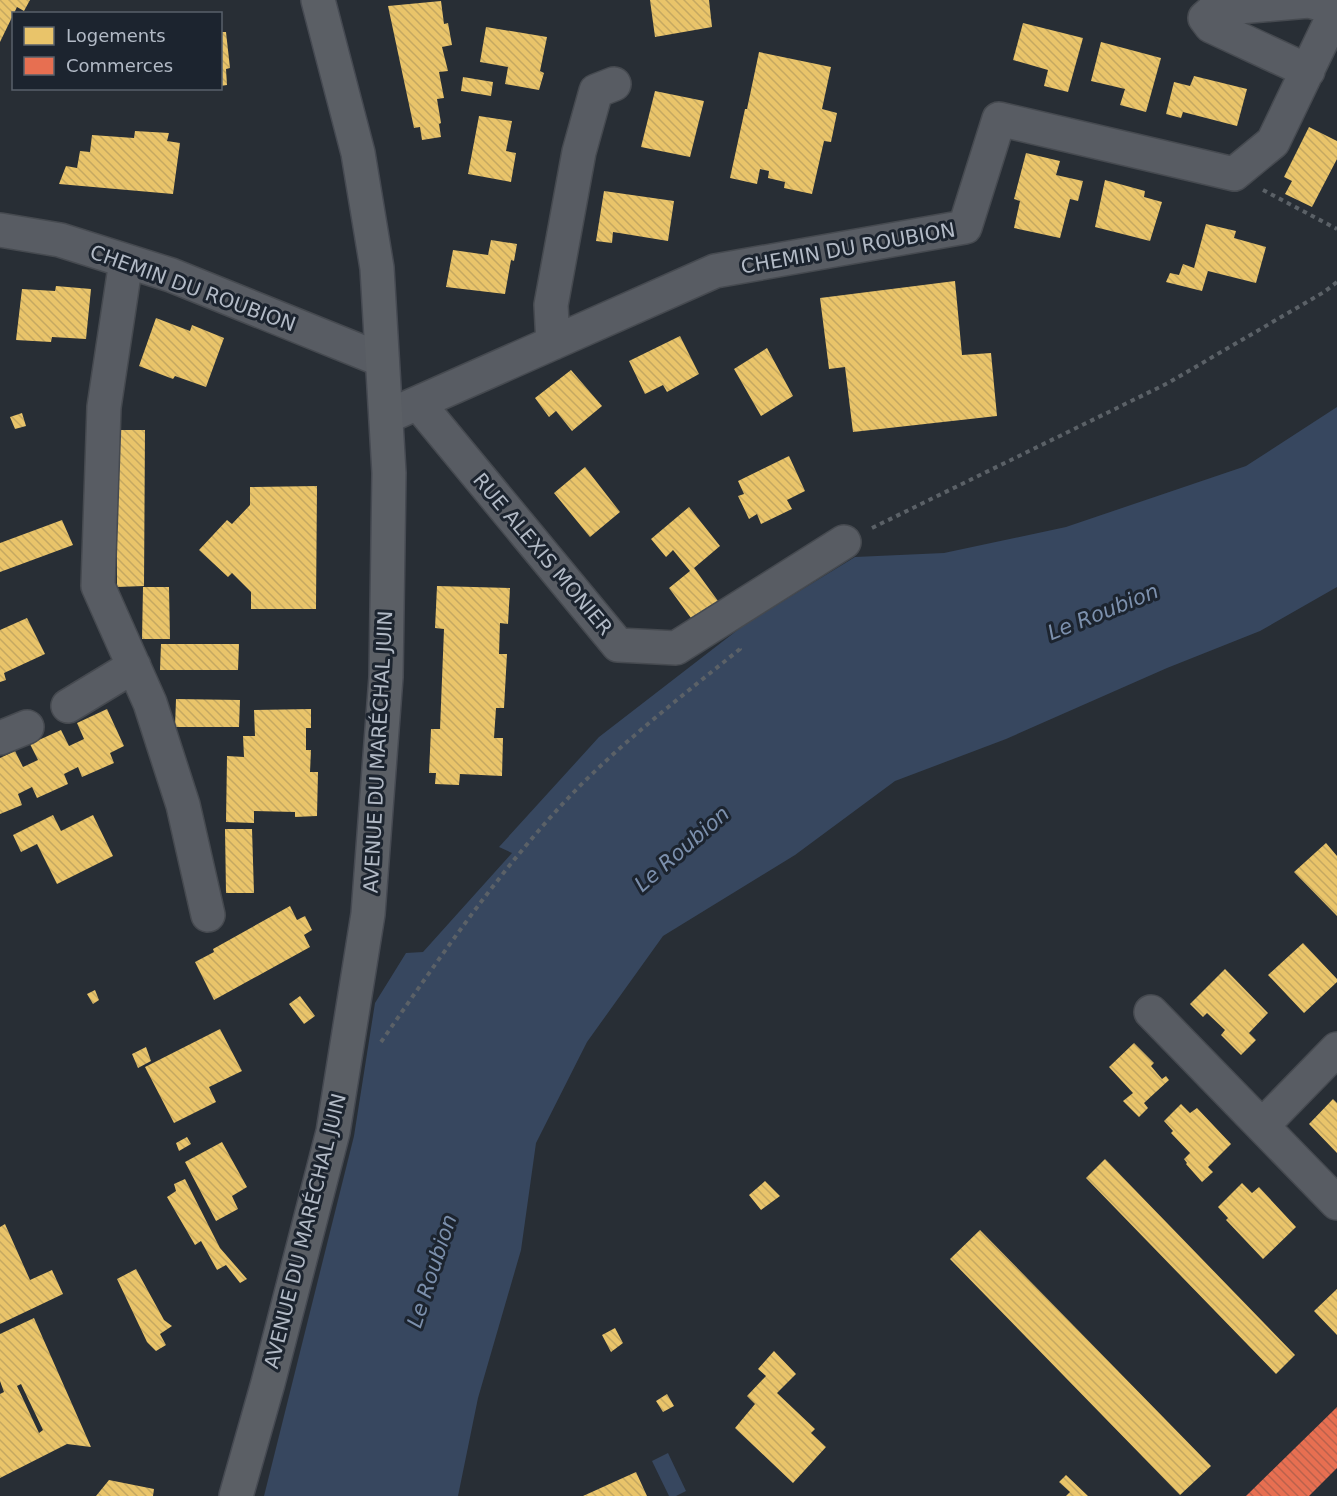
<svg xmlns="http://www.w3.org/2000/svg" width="1337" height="1496" viewBox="0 0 1337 1496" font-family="'DejaVu Sans',sans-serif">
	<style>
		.water { fill: #37475f }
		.homes { fill: url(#homes-back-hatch); fill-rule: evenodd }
		.shops { fill: url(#shops-back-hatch) }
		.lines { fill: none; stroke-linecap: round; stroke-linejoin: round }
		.minor-casing { stroke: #464a50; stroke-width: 36 }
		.major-casing { stroke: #464a52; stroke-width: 36 }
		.path { stroke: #5b6167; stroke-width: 4; stroke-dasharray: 4.5 4.5; stroke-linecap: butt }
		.minor { stroke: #585c63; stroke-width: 33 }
		.major { stroke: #5b5f65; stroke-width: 33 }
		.labels { text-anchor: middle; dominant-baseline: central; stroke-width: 6; stroke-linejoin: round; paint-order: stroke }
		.street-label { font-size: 20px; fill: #b2bac6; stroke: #1c242f }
		.water-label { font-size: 21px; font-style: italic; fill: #7c90ad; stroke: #1c242f }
	</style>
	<defs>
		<pattern id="homes-back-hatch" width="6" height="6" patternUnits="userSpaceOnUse" patternTransform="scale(1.5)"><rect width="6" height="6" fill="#e9c46a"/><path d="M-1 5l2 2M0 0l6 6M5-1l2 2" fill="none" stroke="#c5a861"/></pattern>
		<pattern id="shops-back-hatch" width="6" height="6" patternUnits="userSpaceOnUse" patternTransform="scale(1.5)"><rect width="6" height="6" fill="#e76f51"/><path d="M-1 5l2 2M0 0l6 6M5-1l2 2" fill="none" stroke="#ba614c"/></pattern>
	</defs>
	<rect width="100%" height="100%" fill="#282e35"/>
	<!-- water -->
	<path class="water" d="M1337 407V587L1260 631 1167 668 1006 739 895 781 795 855 663 936 587 1042 536 1143 521 1250 478 1398 458 1496H264L354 1136 375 1003 406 953 423 952 512 853 499 847 599 737 744 625 855 557 944 553 1066 527 1246 466Z
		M668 1453 686 1491 676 1496H669L652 1461Z"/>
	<!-- homes -->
	<path class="homes" d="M0 0H30L24 11 17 7 0 42Z
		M650 0H709L712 27 655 37Z
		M441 1 444 24 448 23 452 45 442 47 448 71 439 72 444 98 437 99 441 123 439 124 441 137 422 140 420 127 414 128 388 6Z
		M1023 23 1083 38 1068 92 1044 86 1048 70 1013 60Z
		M486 27 547 37 540 71 544 73 539 90 505 84 508 67 480 62Z
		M220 32H226L230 68 226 69 227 85 220 86Z
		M1101 42 1161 58 1146 112 1120 105 1125 89 1091 81Z
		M759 52 831 67 822 109 837 113 831 142 824 141 812 194 784 188 785 182 768 178 769 171 760 169 757 184 730 178 745 109H747Z
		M1194 76 1247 89 1237 126 1183 112 1181 118 1166 114 1174 82 1190 86Z
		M463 77 493 82 491 96 461 91Z
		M655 91 704 101 690 157 641 147Z
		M479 116 512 121 506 151 516 153 511 182 468 174Z
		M1309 127 1337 141V159L1312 207 1285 194 1292 181 1284 177Z
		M135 131 169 133 167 141 180 143 173 194 59 184 66 166 77 168 80 151 90 152 92 135 134 138Z
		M1026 153 1060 161 1056 175 1083 181 1078 201 1070 199 1060 238 1014 228 1020 201 1014 199Z
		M1105 180 1145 191 1144 197 1162 202 1150 241 1095 227Z
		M604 191 674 201 668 241 613 232 612 243 596 241Z
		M1206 224 1236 231 1234 238 1266 247 1256 283 1208 271 1202 291 1166 282 1170 273 1179 275 1183 264 1194 268Z
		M491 240 517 244 514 261 511 260 505 294 446 287 453 250 488 255Z
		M955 281 962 355 991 353 997 416 853 432 845 367 829 369 820 298Z
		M56 286 91 289 86 339 52 337 51 342 16 340 22 289 55 291Z
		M156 318 190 331 192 325 224 338 206 387 175 376 173 379 139 366Z
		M680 336 699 374 667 392 663 385 645 394 629 361Z
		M767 348 793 396 761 416 734 369Z
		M571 370 602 406 572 431 556 411 549 417 535 398Z
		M22 413 26 426 15 429 10 417Z
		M117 430H145L144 586 117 587Z
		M789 456 805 491 787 500 792 509 761 524 757 514 749 519 738 496 744 494 738 481Z
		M585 467 620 512 590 537 554 493Z
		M317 486 316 609H251V592L232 573 228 577 199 550 227 520 232 524 250 505V487Z
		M689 507 720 546 694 568 718 601 691 618 669 588 690 571 673 550 666 557 651 539Z
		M62 520 73 545 0 572V543Z
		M437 586 510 588 508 624 500 623 499 654H507L504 708H496L494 738H503L502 776 460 774 459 785 435 784 436 773H429L431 729H440L444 629 435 628Z
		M143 587H169L170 639H142Z
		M27 618 45 654 4 673 6 680 0 682V630Z
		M161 644H239L238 670H160Z
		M176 699 240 700 239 727H175Z
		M107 709 124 746 110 753 114 763 82 777 78 767 64 774 68 784 37 798 32 787 18 794 22 805 0 814V758L15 751 23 767 38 760 30 744 61 730 69 746 84 739 77 723Z
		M311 709V728H306V750H311L310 772H318L317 816 295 817V812L254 811V823L226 822 227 756 244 757 243 736H255L254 710Z
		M53 815 61 831 93 815 113 856 57 884 37 844 21 852 13 835Z
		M225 829H252L254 893H226Z
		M1326 843 1337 856V916L1294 872Z
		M290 906 297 920 305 916 312 930 304 935 310 947 214 1000 195 962 214 952 213 949Z
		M1303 943 1337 979V982L1304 1013 1268 975Z
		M1225 969 1268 1013 1249 1033 1256 1040 1241 1055 1221 1035 1225 1030 1207 1013 1203 1017 1190 1004Z
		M95 990 99 1000 93 1004 87 994Z
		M300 996 315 1016 304 1024 289 1004Z
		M220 1029 242 1071 209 1087 216 1102 174 1123 145 1067Z
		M1134 1043 1154 1063 1151 1066 1162 1079 1166 1076 1169 1080 1144 1103 1148 1108 1139 1117 1123 1101 1133 1093 1109 1067Z
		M146 1047 151 1061 138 1068 132 1054Z
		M1333 1099 1337 1103V1153L1309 1124Z
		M1181 1104 1190 1113 1197 1108 1231 1144 1208 1167 1213 1172 1202 1182 1186 1164 1187 1163 1184 1159 1190 1153 1171 1133 1173 1131 1164 1121Z
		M187 1137 191 1144 179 1151 176 1143Z
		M222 1142 247 1187 232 1196 238 1209 216 1221 185 1162Z
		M1105 1159 1295 1355 1276 1374 1086 1178Z
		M185 1179 220 1248 247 1279 240 1283 226 1265 217 1270 201 1241 195 1245 167 1197 176 1191 174 1184Z
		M765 1181 780 1196 761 1210 749 1195Z
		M1242 1183 1252 1193 1259 1187 1296 1227 1263 1259 1226 1220 1228 1218 1218 1207Z
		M5 1224 30 1280 52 1270 63 1294 0 1324V1227Z
		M980 1230 1211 1466 1180 1495 950 1259Z
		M136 1269 164 1320 172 1326 160 1334 166 1345 156 1351 147 1342 117 1279Z
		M1337 1289V1335L1314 1311Z
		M34 1318 91 1447 67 1444 0 1478V1394L4 1392 0 1381V1334ZM21 1384 43 1430 39 1433 17 1386Z
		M615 1328 623 1343 611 1352 602 1335Z
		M774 1351 796 1374 777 1393 815 1429 811 1433 826 1447 793 1483 735 1428 755 1404 747 1396 766 1376 758 1369Z
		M667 1394 674 1406 663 1412 656 1401Z
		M636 1472 647 1496H583Z
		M1066 1475 1088 1496H1066L1070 1492 1059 1482Z
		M109 1480 154 1489 153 1496H96Z"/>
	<!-- shops -->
	<path class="shops" d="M1337 1407V1468L1309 1496H1246Z"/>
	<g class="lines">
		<defs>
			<path id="minor" d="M0 230 60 240 171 275 382 360
				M126 261 104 407 98 586 150 703 183 805 208 915
				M553 343 551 305 579 152 596 91 614 84
				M418 403 618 645 676 648 844 542
				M386 417 715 271 965 227 999 119 1234 174 1273 142 1331 21 1328 6 1309 1 1215 9 1205 18 1211 26 1308 71
				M68 706 134 666
				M0 738 27 727
				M1151 1012 1337 1203
				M1262 1126 1337 1049"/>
			<path id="major" d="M236 1496 268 1383 333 1132 368 914 386 677 389 473 377 268 358 153 318 0"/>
		</defs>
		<!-- minor casing -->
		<use href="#minor" class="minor-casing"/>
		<!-- major casing -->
		<use href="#major" class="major-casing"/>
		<!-- path -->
		<path class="path" d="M1263 190 1337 229
			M872 528 1168 383 1324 292 1337 282
			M381 1042C440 957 499 871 570 796 622 742 682 696 740 649L739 646"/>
		<!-- minor -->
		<use href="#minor" class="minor"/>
		<!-- major -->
		<use href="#major" class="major"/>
	</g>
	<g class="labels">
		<!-- street labels -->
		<g class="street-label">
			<text transform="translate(848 248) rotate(-10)">CHEMIN DU ROUBION</text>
			<text transform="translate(193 288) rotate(20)">CHEMIN DU ROUBION</text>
			<text transform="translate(543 554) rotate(50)">RUE ALEXIS MONIER</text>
			<text transform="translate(378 752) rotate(-87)">AVENUE DU MARÉCHAL JUIN</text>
			<text transform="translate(305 1231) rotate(-76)">AVENUE DU MARÉCHAL JUIN</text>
		</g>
		<!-- water labels -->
		<g class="water-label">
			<text transform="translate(1103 612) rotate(-22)">Le Roubion</text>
			<text transform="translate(682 849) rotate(-41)">Le Roubion</text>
			<text transform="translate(432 1271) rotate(-72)">Le Roubion</text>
		</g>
	</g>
	<!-- legend -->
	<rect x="12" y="12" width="210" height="78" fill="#1c242f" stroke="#58606b" stroke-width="1.5"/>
	<rect x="24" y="27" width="30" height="18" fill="#e9c46a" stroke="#58606b" stroke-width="1.5"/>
	<text x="66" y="42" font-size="18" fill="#b2bac6">Logements</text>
	<rect x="24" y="57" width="30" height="18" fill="#e76f51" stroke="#58606b" stroke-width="1.5"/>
	<text x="66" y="72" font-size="18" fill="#b2bac6">Commerces</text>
</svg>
